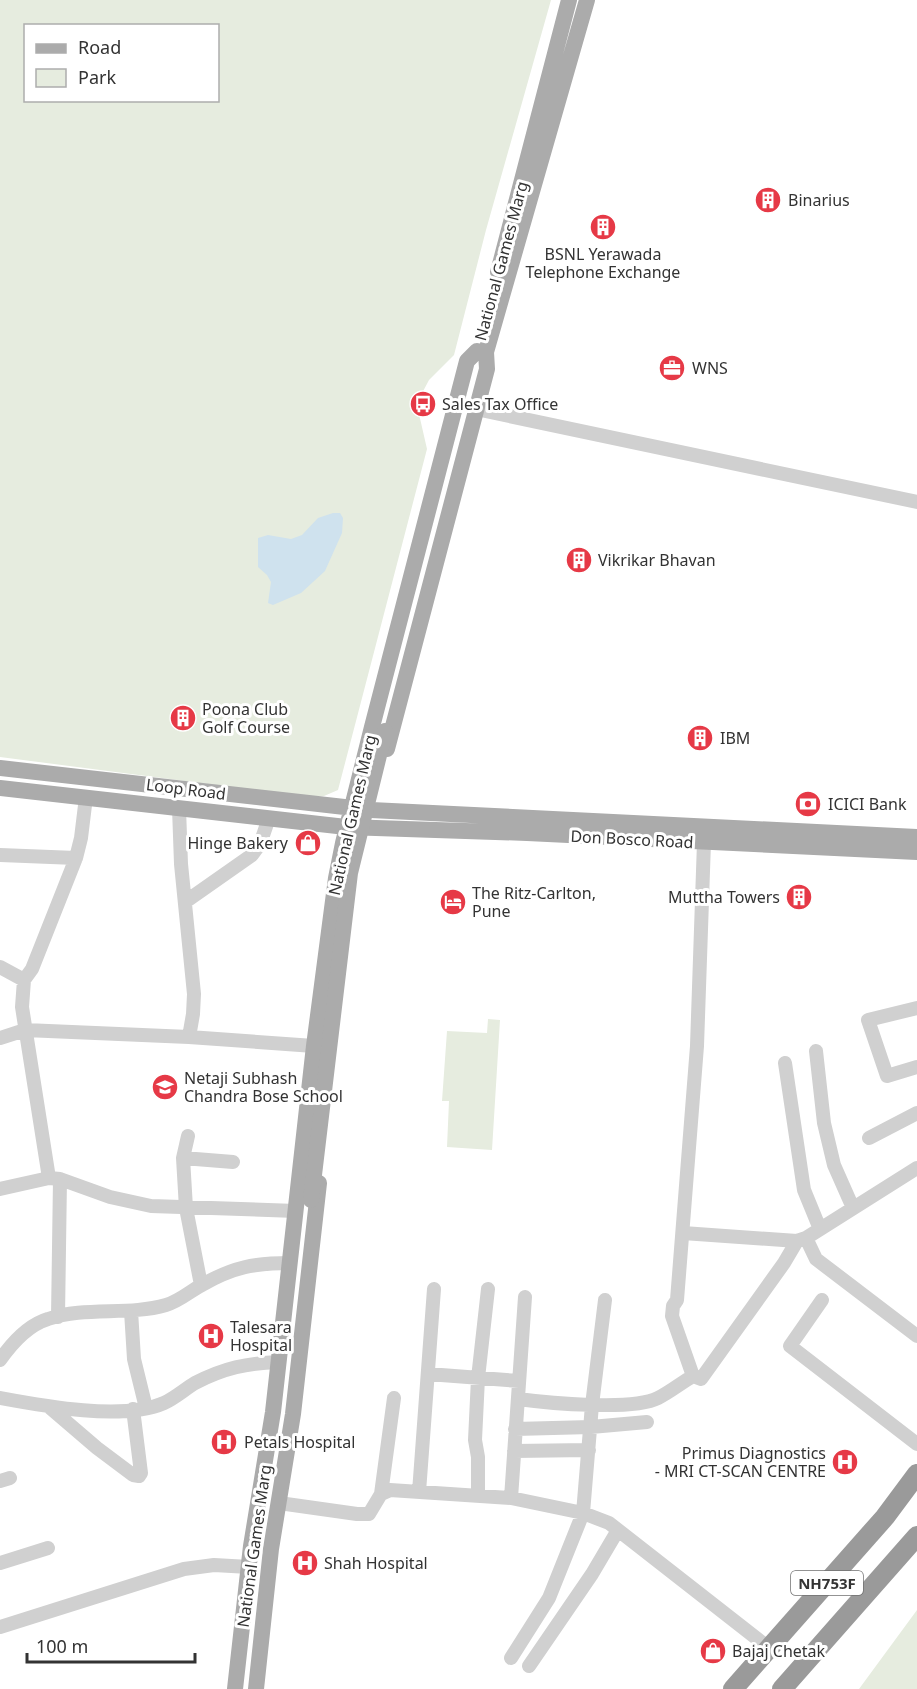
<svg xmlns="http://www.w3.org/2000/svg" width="917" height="1689" viewBox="0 0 917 1689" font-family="'Noto Sans',sans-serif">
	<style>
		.green { fill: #e6ecdf; fill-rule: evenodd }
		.water { fill: #cfe2ee }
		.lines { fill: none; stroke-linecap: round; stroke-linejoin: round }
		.minor { stroke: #d0d0d0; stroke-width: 14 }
		.major { stroke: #ababab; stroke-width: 16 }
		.highway { stroke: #9a9a9a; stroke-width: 20 }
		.major-bridge { stroke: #ababab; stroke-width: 16 }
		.labels { text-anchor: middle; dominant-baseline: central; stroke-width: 6; stroke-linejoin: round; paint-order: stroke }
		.shield { fill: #fff; stroke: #707070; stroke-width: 1.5 }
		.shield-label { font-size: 15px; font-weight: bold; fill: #333 }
		.poi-label { font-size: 16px; fill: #333; stroke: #fff; text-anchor: start }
		.street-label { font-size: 16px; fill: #333; stroke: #fff }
	</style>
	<rect width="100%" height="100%" fill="#fff"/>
	<!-- green -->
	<path class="green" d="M0 0H551L486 230 454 355 429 380 420 397 419 414 427 449 338 790 324 796 309 797 0 757ZM26 26H218V100H26Z
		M488 1019 500 1020 492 1150 447 1147 449 1101H442L447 1031 487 1033Z
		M917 1610V1689H859Z"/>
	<!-- water -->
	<path class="water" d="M333 513H340L343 518 342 533 325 571 301 593 273 605 268 603 271 582 267 575 258 567V538L268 535 291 539 302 535 318 518Z"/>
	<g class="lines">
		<!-- minor -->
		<path class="minor" d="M476 409 917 502
			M179 808 181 864 194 994 193 1014 189 1037
			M0 855 76 858
			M185 902 252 855 260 844 269 818
			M0 967 24 980
			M917 1008 868 1020 887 1076 917 1067
			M0 1038 25 1030 189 1037 314 1046
			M816 1051 824 1123 834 1165 853 1208
			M785 1063 804 1190 820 1229
			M188 1136 183 1158 186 1208 201 1285
			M869 1138 917 1113
			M183 1158 233 1162
			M49 1178 22 1007 24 980 32 969 76 858 81 838 86 797
			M0 1189 49 1178 60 1179 110 1197 151 1206 296 1211
			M683 1233 797 1241 806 1238 917 1168
			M806 1238 816 1259 917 1336
			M822 1300 790 1346 917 1444
			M131 1311 134 1359 146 1408
			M58 1317 60 1179
			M0 1360C12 1343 28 1325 48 1319 85 1306 128 1316 166 1305 180 1301 190 1291 202 1285 233 1267 255 1263 290 1263
			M428 1374 519 1381
			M693 1376 672 1316 673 1306 677 1300 697 1046 704 842
			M0 1398C43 1406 123 1421 164 1403 175 1398 185 1389 195 1383 224 1368 247 1363 279 1362
			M518 1399C548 1403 633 1411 658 1398 670 1392 681 1383 693 1376L701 1379 784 1263 797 1241
			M48 1406 97 1448 133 1475 139 1476 141 1473 133 1409
			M515 1429 591 1427 647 1422
			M514 1451 589 1450
			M0 1481 10 1478
			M419 1492 434 1289
			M381 1494 394 1398
			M478 1496V1457L475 1440 478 1378 488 1289
			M511 1498 525 1297
			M279 1503 357 1514H369L381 1494 390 1490 511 1498 583 1513 609 1523 769 1648
			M0 1563 48 1548
			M0 1627 184 1569 214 1565 249 1567
			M511 1658 549 1598 583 1513 592 1405 605 1300
			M529 1666 592 1574 618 1530"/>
		<!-- major -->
		<path class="major" d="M498 272 569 0
			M387 749 487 369 486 352 587 0
			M0 768 371 810 917 837
			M0 788 346 827 527 833 917 852
			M235 1689 251 1546 273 1412 314 1046 336 878 343 843 372 727 467 361 477 351
			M256 1689 271 1549 293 1414 319 1183"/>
		<!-- highway -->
		<path class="highway" d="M733 1689 885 1517 917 1474
			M782 1689 917 1536"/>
		<!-- major-bridge -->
		<path class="major-bridge" d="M311 1200 350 873 385 731"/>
	</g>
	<!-- icons -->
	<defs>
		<symbol id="building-disc" viewBox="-11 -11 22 22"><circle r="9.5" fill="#e63946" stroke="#fff"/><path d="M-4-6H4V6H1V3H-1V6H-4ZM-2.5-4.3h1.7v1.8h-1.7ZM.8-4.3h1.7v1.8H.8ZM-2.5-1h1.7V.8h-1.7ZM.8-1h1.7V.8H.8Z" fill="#fff"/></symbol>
		<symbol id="office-disc" viewBox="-11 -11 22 22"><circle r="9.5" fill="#e63946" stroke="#fff"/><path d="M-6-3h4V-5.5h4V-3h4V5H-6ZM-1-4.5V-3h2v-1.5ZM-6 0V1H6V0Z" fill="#fff"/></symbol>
		<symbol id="bus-disc" viewBox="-11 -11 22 22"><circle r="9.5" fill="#e63946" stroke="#fff"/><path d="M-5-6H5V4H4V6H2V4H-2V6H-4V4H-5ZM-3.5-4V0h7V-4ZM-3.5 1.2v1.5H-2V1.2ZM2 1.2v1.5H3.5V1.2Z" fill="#fff"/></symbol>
		<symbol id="bank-disc" viewBox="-11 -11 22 22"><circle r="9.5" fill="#e63946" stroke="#fff"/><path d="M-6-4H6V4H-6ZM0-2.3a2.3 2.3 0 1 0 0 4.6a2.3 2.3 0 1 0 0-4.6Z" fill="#fff"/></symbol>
		<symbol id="shop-disc" viewBox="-11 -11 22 22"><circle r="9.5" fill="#e63946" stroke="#fff"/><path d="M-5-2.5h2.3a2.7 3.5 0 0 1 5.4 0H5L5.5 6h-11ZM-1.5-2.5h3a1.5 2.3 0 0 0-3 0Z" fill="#fff"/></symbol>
		<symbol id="hotel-disc" viewBox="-11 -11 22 22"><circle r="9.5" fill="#e63946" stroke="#fff"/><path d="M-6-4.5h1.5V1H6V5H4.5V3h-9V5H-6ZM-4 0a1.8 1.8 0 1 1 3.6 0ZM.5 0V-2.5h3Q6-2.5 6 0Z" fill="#fff"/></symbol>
		<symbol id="school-disc" viewBox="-11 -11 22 22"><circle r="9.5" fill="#e63946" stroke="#fff"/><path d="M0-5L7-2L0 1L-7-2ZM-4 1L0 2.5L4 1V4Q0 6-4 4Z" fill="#fff"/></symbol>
		<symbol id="hospital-disc" viewBox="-11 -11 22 22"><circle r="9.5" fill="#e63946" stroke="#fff"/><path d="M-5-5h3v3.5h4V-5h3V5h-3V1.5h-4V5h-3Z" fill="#fff"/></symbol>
	</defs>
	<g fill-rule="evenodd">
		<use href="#building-disc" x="753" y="185" width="30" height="30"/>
		<use href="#building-disc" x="588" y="212" width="30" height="30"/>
		<use href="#office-disc" x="657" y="353" width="30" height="30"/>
		<use href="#bus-disc" x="408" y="389" width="30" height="30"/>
		<use href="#building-disc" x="564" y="545" width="30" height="30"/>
		<use href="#building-disc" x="168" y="703" width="30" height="30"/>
		<use href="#building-disc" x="685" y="723" width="30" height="30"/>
		<use href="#bank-disc" x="793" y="789" width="30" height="30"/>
		<use href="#shop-disc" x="293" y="828" width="30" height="30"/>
		<use href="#building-disc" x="784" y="882" width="30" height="30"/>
		<use href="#hotel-disc" x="438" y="887" width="30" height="30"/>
		<use href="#school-disc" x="150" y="1072" width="30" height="30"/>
		<use href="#hospital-disc" x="196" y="1321" width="30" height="30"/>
		<use href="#hospital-disc" x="209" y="1427" width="30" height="30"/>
		<use href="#hospital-disc" x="830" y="1447" width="30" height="30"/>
		<use href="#hospital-disc" x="290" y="1548" width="30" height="30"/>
		<use href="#shop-disc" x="698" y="1636" width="30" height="30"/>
	</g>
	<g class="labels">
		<!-- shield labels -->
		<rect class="shield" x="791" y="1571" width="72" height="24" rx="4.5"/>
		<g class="shield-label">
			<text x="827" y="1583">NH753F</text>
		</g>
		<!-- poi labels -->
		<g class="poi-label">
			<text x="788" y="200">Binarius</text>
			<text x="603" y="254" text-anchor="middle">BSNL Yerawada<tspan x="603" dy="18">Telephone Exchange</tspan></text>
			<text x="692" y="368">WNS</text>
			<text x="442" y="404">Sales Tax Office</text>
			<text x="598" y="560">Vikrikar Bhavan</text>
			<text x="202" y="709">Poona Club<tspan x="202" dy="18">Golf Course</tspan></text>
			<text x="720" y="738">IBM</text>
			<text x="828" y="804">ICICI Bank</text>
			<text x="288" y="843" text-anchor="end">Hinge Bakery</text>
			<text x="472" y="893">The Ritz-Carlton,<tspan x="472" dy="18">Pune</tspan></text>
			<text x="780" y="897" text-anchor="end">Muttha Towers</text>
			<text x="184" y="1078">Netaji Subhash<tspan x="184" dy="18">Chandra Bose School</tspan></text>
			<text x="230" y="1327">Talesara<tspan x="230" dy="18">Hospital</tspan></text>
			<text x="244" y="1442">Petals Hospital</text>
			<text x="826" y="1453" text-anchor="end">Primus Diagnostics<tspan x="826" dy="18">- MRI CT-SCAN CENTRE</tspan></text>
			<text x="324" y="1563">Shah Hospital</text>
			<text x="732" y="1651">Bajaj Chetak</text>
		</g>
		<!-- street labels -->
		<g class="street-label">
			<text transform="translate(501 261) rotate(-75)">National Games Marg</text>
			<text transform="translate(186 789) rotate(7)">Loop Road</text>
			<text transform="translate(352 815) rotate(-77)">National Games Marg</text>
			<text transform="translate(632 839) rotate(3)">Don Bosco Road</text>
			<text transform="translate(254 1546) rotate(-82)">National Games Marg</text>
		</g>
	</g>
	<!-- legend -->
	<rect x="24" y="24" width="195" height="78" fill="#ffffff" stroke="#adadad" stroke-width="1.5"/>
	<rect x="36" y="44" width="30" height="9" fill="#ababab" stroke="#adadad" stroke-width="1.5"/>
	<text x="78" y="54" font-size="18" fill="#333333">Road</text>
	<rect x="36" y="69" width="30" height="18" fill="#e6ecdf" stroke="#adadad" stroke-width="1.5"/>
	<text x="78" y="84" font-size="18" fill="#333333">Park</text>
	<!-- scale -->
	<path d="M27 1653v9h168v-9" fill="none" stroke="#333333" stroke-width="3"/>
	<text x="36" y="1653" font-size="18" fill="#333333" stroke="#ffffff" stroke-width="4.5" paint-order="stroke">100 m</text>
</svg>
